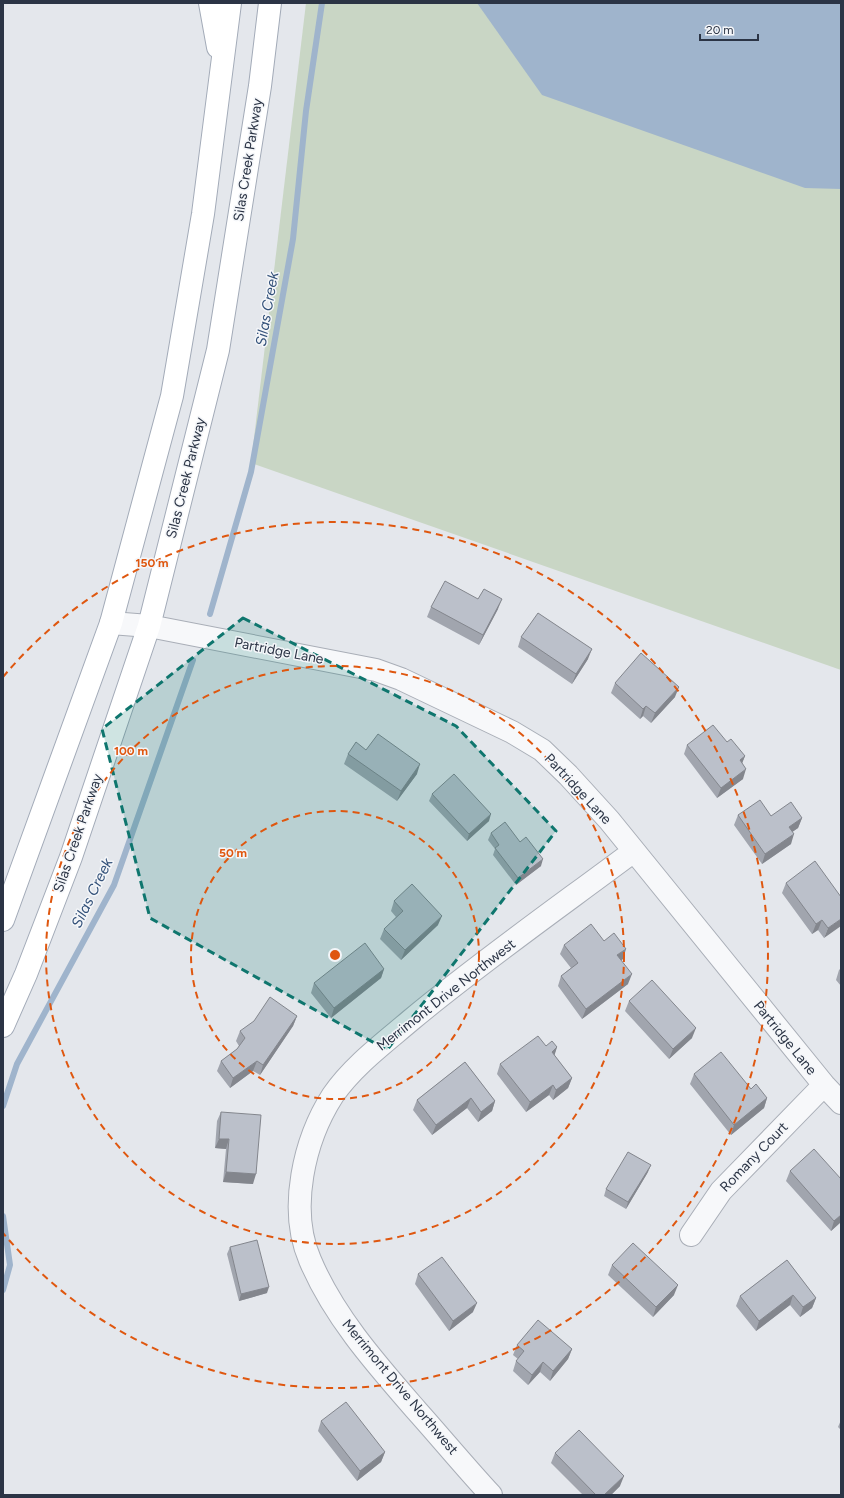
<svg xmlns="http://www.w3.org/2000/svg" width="844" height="1498" viewBox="0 0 844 1498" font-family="Figtree,sans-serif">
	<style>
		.green { fill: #c9d6c5 }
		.water { fill: #9fb4cc }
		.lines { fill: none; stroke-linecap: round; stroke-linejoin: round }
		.stream { stroke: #9fb4cc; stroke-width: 6 }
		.minor-casing { stroke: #a9aeb7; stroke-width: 24 }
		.major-casing { stroke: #a3abb8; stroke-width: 24 }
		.minor { stroke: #f7f8fa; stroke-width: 22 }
		.major { stroke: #fff; stroke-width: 22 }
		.wall { fill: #a1a5ae }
		.shaded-wall { fill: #83868d }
		.building { fill: #bbc0ca; stroke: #83868d }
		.marked { fill: #0f766e; fill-opacity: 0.2; stroke: #0f766e; stroke-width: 3; stroke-dasharray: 8 5; stroke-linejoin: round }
		.ring { fill: none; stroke: #df570f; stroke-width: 2; stroke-dasharray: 7 5 }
		.labels { text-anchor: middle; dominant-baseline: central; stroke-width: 3; stroke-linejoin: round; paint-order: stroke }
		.street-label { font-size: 14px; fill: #2b3445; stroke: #f4f6f9 }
		.water-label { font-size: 15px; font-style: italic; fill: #34527a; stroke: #f4f6f9 }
		.centre { fill: #df570f; stroke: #f4f6f9; stroke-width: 2 }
		.ring-label { font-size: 12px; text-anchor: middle; font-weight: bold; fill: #df570f; stroke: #f4f6f9; stroke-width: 3; stroke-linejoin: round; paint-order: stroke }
	</style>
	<rect width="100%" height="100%" fill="#e4e7ec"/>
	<!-- green -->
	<path class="green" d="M306 3H841V670L251 463Z"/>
	<!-- water -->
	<path class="water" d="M477 3H841V189L805 188 542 95Z"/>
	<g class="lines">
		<!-- stream -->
		<path class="stream" d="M210 614 251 472 293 239 306 111 322 3
			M3 1106 17 1064 114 885 193 660
			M3 1216 10 1265 3 1290"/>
		<defs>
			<path id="minor" d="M111 623 149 626 376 670 401 679 512 732 542 750 568 775 609 820 824 1085 841 1103
				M691 1235 721 1191 824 1085
				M491 1495C466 1468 442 1439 417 1411 377 1365 334 1317 310 1260 288 1209 304 1140 333 1095 353 1066 384 1043 411 1020 482 961 559 907 634 851"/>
			<path id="major" d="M210 3 218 47
				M3 920 111 623 172 396 203 214 230 3
				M3 1026 26 974 71 857 149 626 218 350 260 86 270 3"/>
		</defs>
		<!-- minor casing -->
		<use href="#minor" class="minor-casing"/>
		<!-- major casing -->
		<use href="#major" class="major-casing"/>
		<!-- minor -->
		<use href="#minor" class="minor"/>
		<!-- major -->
		<use href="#major" class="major"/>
	</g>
	<!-- wall -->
	<path class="wall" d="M431 607 498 609 479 645 427 617Z
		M521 637 588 659 572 684 518 647Z
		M615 683 675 697 651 723 643 716 640 719 611 693Z
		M687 745 745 756 742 763 743 779 717 798 684 754Z
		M348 754 417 774 397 801 344 764Z
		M432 794 489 821 467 841 429 801Z
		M738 815 771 816 802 818 798 828 792 832 791 844 762 864 734 825Z
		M491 833 520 842 541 866 516 885 493 855 495 849 488 840Z
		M786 883 841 897 824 938 818 930 812 934 782 893Z
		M394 901 438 925 401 960 380 939 384 929 396 917 391 911Z
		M604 941 623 959 621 960 628 984 582 1019 558 986 561 976 571 968 560 954 564 945Z
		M841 968V986L836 980 839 970Z
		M384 969 381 978 331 1018 311 993 314 983Z
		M629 1001 692 1038 669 1059 625 1011Z
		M297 1016 293 1026 260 1075 253 1071 230 1088 217 1071 221 1061 237 1049 239 1046 236 1041 240 1031Z
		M546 1046 557 1047 554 1055 572 1078 568 1088 553 1100 549 1095 526 1112 497 1074 500 1064Z
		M465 1062 495 1101 492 1111 478 1122 467 1108 432 1135 413 1110 417 1100Z
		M694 1074 751 1089 767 1098 764 1108 731 1135 690 1084Z
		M221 1112 253 1184 223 1182 226 1149 215 1148 217 1121Z
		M790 1171 841 1179V1222L831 1231 786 1181Z
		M648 1172 626 1209 604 1196 606 1189Z
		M230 1247 267 1293 239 1301 227 1254Z
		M787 1260 816 1298 812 1308 800 1317 790 1305 756 1331 736 1306 740 1296Z
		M612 1265 674 1295 653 1317 608 1275Z
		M418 1274 473 1312 449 1331 415 1284Z
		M517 1345 572 1349 568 1359 550 1381 540 1372 528 1385 513 1371 516 1361 518 1359 513 1355Z
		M841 1420V1430L838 1427Z
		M321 1421 385 1452 381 1462 357 1481 318 1431Z
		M555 1453 620 1486 611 1495H583L551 1463Z"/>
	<!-- shaded-wall -->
	<path class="shaded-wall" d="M502 599 498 609 479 645 483 635Z
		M592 649 588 659 572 684 576 674Z
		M679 687 675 697 651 723 655 713Z
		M646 706 643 716 640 719 643 709Z
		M745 756 741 766 740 760Z
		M420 764 417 774 397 801 401 791Z
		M746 769 743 779 717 798 721 788Z
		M491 814 489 821 467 841 469 834Z
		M802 818 798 828 785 837 789 827Z
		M794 834 791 844 762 864 765 854Z
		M543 859 541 866 516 885 518 878Z
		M442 916 438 925 401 960 405 950Z
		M841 919V926L824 938 828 928Z
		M822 920 818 930 812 934 816 924Z
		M626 949 623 959 614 965 617 955Z
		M384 969 381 978 331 1018 334 1008Z
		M632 974 628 984 582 1019 586 1009Z
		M297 1016 293 1026 260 1075 263 1065Z
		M696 1028 692 1038 669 1059 673 1049Z
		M557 1047 554 1057 552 1052Z
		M257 1061 253 1071 230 1088 233 1078Z
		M572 1078 568 1088 553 1100 556 1090Z
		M553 1085 549 1095 526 1112 530 1102Z
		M471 1098 467 1108 432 1135 436 1125Z
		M767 1098 764 1108 731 1135 734 1125Z
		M495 1101 492 1111 478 1122 481 1112Z
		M219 1139H229L226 1149 215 1148Z
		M651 1165 648 1172 626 1209 628 1202Z
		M226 1172 256 1174 253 1184 223 1182Z
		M841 1215V1222L831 1231 834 1221Z
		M678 1285 674 1295 653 1317 656 1307Z
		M269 1287 267 1293 239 1301 241 1294Z
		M793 1295 790 1305 756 1331 759 1321Z
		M816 1298 812 1308 800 1317 803 1307Z
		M477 1303 473 1312 449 1331 453 1321Z
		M572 1349 568 1359 550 1381 553 1371Z
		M543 1362 540 1372 528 1385 532 1375Z
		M385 1452 381 1462 357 1481 360 1471Z
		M624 1476 620 1486 611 1495H604Z"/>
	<!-- building -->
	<path class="building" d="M445 581 478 599 484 589 502 599 483 635 431 607Z
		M538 613 592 649 576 674 521 637Z
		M641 653 679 687 655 713 646 706 643 709 615 683Z
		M713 725 727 742 731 739 745 756 740 760 746 769 721 788 687 745Z
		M378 734 420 764 401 791 348 754 356 742 366 750Z
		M454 774 491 814 469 834 432 794Z
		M760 800 771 816 791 802 802 818 789 827 794 834 765 854 738 815Z
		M505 822 520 842 526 837 543 859 518 878 495 848 499 845 491 833Z
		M815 861 841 897V919L828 928 822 920 816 924 786 883Z
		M412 884 442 916 405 950 384 929 403 911 394 901Z
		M591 924 604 941 614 933 626 949 617 955 632 974 586 1009 561 976 578 963 564 945Z
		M365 943 384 969 334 1008 314 983Z
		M652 980 696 1028 673 1049 629 1001Z
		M270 997 297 1016 263 1065 257 1061 233 1078 221 1061 237 1049 245 1038 240 1031 254 1021Z
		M538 1036 546 1046 552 1041 557 1047 552 1052 572 1078 556 1090 553 1085 530 1102 500 1064Z
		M721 1052 751 1089 756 1084 767 1098 734 1125 694 1074Z
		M465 1062 495 1101 481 1112 471 1098 436 1125 417 1100Z
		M221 1112 261 1115 256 1174 226 1172 229 1139H219Z
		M814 1149 841 1179V1215L834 1221 790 1171Z
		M628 1152 651 1165 628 1202 606 1189Z
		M257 1240 269 1287 241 1294 230 1247Z
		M633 1243 678 1285 656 1307 612 1265Z
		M442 1257 477 1303 453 1321 418 1274Z
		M787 1260 816 1298 803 1307 793 1295 759 1321 740 1296Z
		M538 1320 572 1349 553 1371 543 1362 532 1375 516 1361 524 1351 517 1345Z
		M346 1402 385 1452 360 1471 321 1421Z
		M579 1430 624 1476 604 1495H596L555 1453Z"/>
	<!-- marked area -->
	<path class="marked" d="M243 618 456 726 556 831 387 1050 150 918 102 729Z"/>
	<!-- distance rings -->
	<g class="ring">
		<circle cx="335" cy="955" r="144"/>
		<circle cx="335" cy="955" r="289"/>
		<path d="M3 677A433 433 0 1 1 3 1233"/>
	</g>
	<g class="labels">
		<!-- street labels -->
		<g class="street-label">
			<text transform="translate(248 160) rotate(-81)">Silas Creek Parkway</text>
			<text transform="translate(186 478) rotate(-76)">Silas Creek Parkway</text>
			<text transform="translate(279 651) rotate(11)">Partridge Lane</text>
			<text transform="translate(578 789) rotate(47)">Partridge Lane</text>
			<text transform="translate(78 833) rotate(-71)">Silas Creek Parkway</text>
			<text transform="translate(446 995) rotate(-38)">Merrimont Drive Northwest</text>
			<text transform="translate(785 1038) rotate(51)">Partridge Lane</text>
			<text transform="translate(754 1157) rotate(-46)">Romany Court</text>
			<text transform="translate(400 1387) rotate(50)">Merrimont Drive Northwest</text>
		</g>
		<!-- water labels -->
		<g class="water-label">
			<text transform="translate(267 309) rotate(-80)">Silas Creek</text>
			<text transform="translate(92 893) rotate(-64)">Silas Creek</text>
		</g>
	</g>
	<circle cx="335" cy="955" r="6" class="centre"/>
	<g class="ring-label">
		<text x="152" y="567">150 m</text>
		<text x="131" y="755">100 m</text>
		<text x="233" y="857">50 m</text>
	</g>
	<!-- border -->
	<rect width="844" height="1498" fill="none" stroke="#2b3445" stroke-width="8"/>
	<!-- scale -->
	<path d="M700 34v6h58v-6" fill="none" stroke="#2b3445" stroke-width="2"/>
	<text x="706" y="34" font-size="12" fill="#2b3445" stroke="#f4f6f9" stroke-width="3" paint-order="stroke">20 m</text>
</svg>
